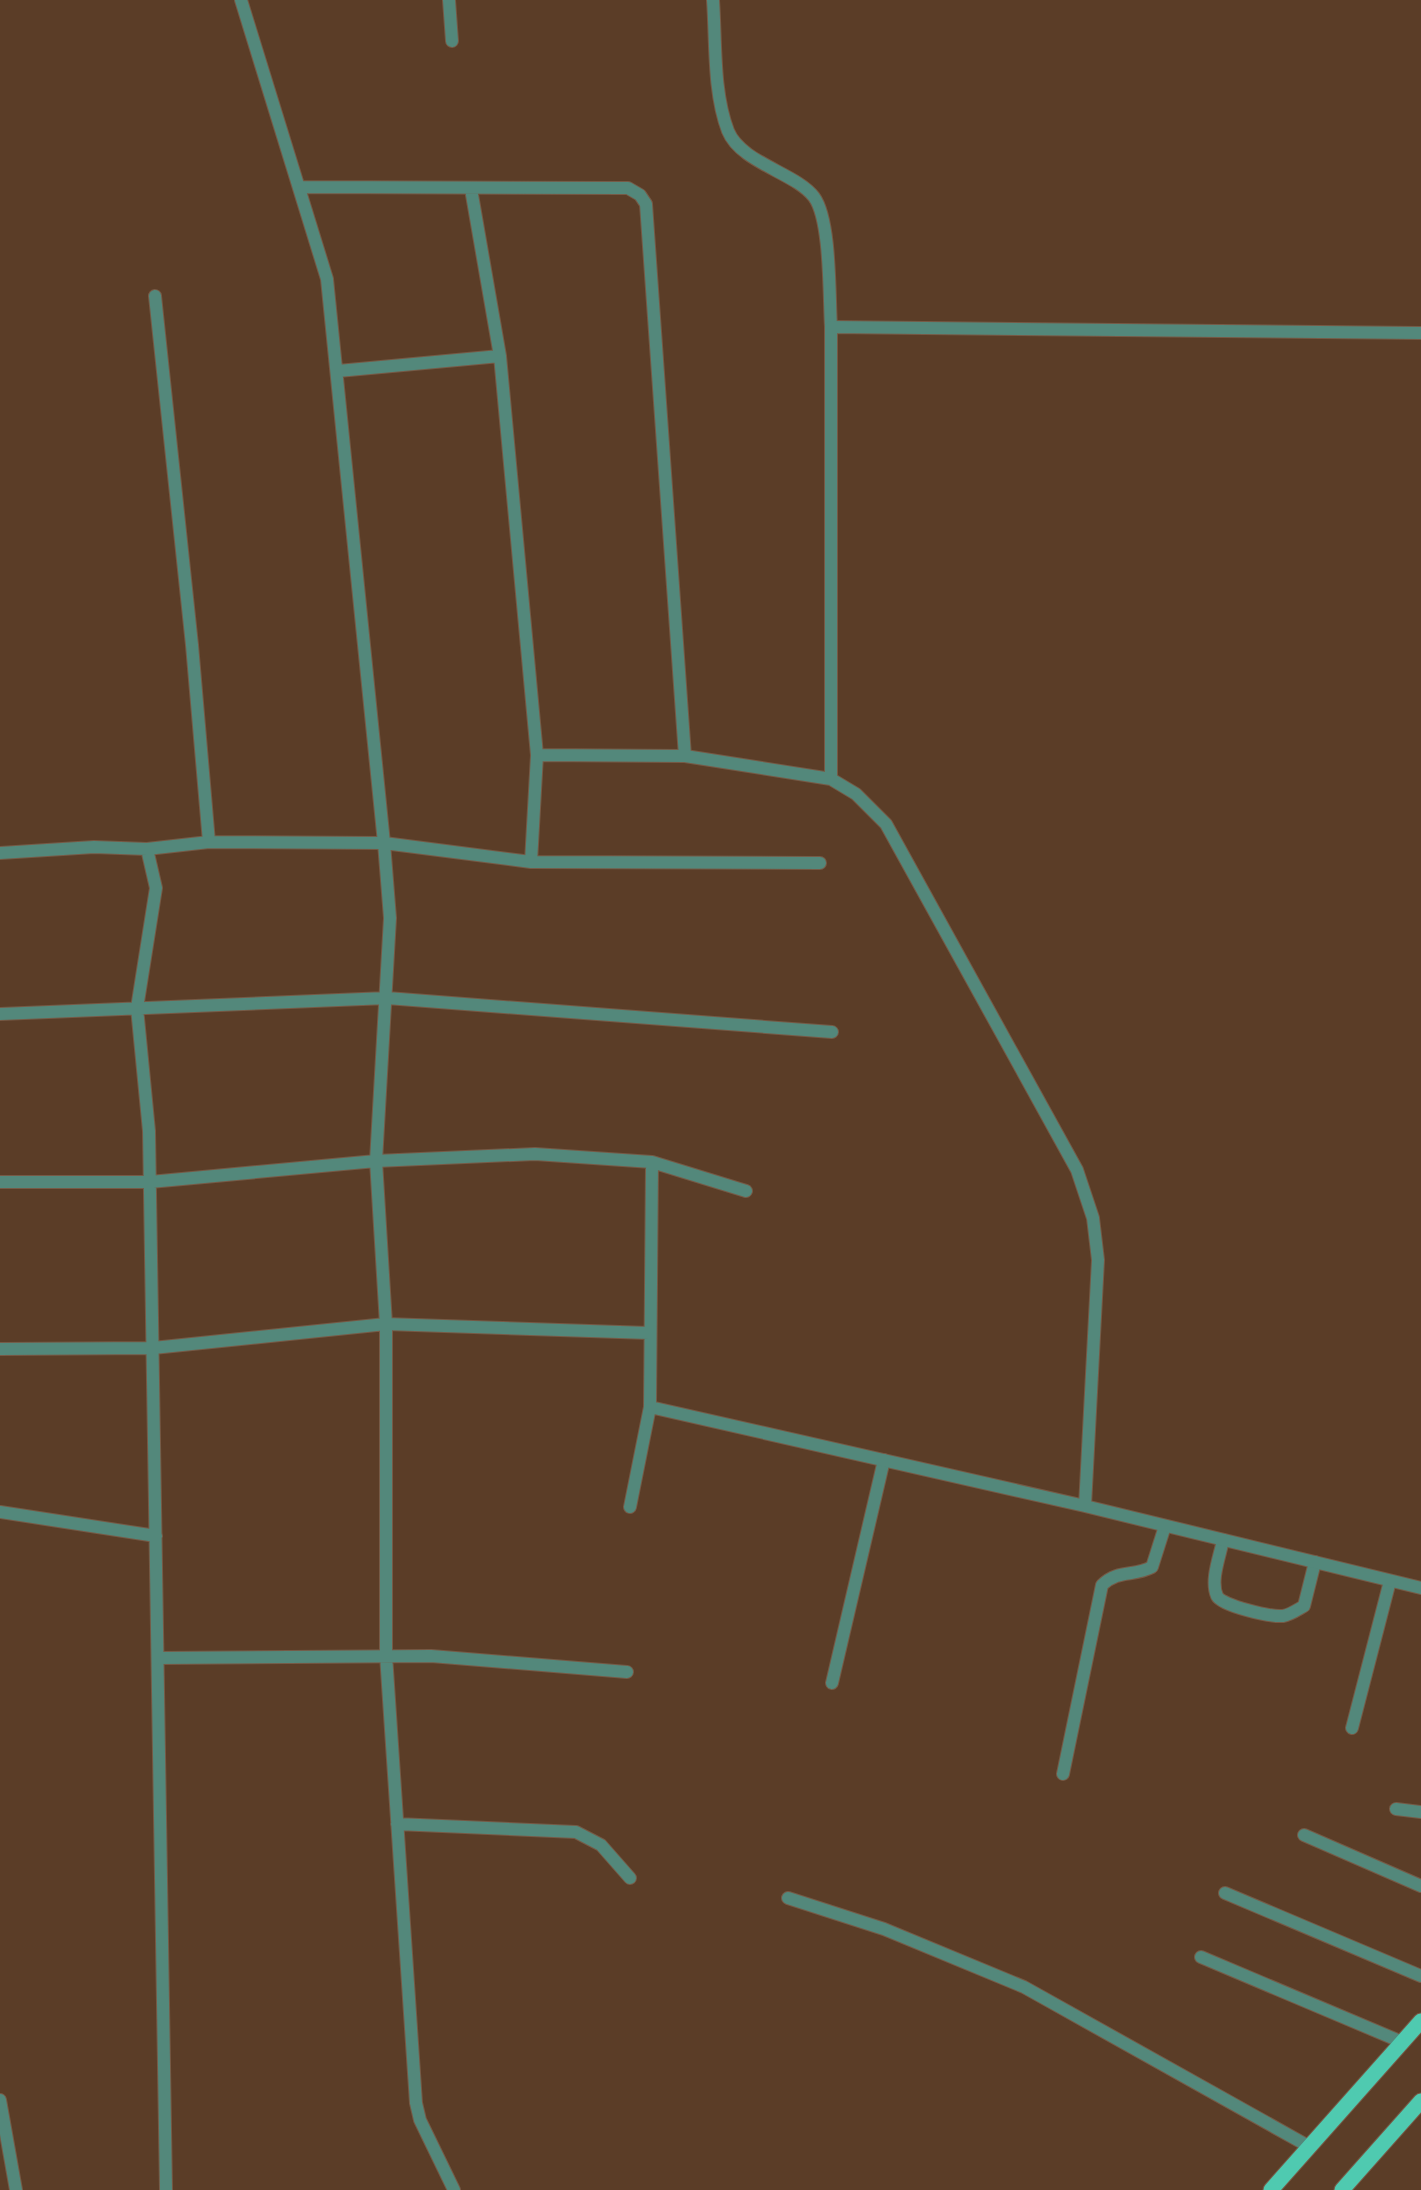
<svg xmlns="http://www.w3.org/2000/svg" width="1421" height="2190" viewBox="0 0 1421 2190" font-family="Barlow,sans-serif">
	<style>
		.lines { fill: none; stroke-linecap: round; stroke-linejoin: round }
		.lane-casing { stroke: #765a46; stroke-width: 14 }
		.street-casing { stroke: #765a46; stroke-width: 14 }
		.primary-casing { stroke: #765a46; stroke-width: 17 }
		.lane { stroke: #53887b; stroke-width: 12 }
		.street { stroke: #53887b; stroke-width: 12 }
		.primary { stroke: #4fcab0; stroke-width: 15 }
	</style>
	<rect width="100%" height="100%" fill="#5b3d27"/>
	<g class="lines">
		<defs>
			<path id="lane" d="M713 0C716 42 713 92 728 131 741 163 796 173 814 197 831 220 829 296 831 327
				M1223 1540C1220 1556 1210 1580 1217 1596 1222 1606 1271 1617 1283 1616 1290 1615 1297 1610 1304 1606L1315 1562
				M832 1683 884 1460
				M1352 1728 1390 1581
				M1063 1774 1102 1585C1119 1569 1133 1577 1152 1567L1165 1526
				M1396 1809 1421 1812
				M788 1898 884 1929 1024 1987 1310 2147"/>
			<path id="street" d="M241 0 327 279 384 843 390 918 376 1161 386 1324V1655L416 2103 420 2120 454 2190
				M449 0 452 41
				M299 187 628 188 640 195 646 204 685 756
				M471 189 500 356 537 755 685 756 831 779 856 794 886 824 1077 1170 1093 1218 1098 1260 1085 1506 1421 1588
				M155 296 192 645 209 842
				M338 371 500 356
				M831 779V327L1421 333
				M147 849 156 888 137 1008 149 1131 166 2190
				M0 853 94 847 147 849 209 842 384 843 531 862 820 863
				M531 862 537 755
				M0 1014 387 998 832 1032
				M0 1182H150L376 1161 535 1154 652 1162 746 1191
				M0 1349 153 1348 386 1324 649 1333
				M650 1407 1085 1506
				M630 1507 650 1407 652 1162
				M0 1512 156 1536
				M158 1658 431 1656 627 1672
				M397 1824 576 1832 601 1845 630 1878
				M1304 1835 1421 1886
				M1225 1893 1421 1976
				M1201 1957 1402 2042
				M0 2100 16 2190"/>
			<path id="primary" d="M1271 2190 1421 2021
				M1342 2190 1421 2101"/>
		</defs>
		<!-- lane casing -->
		<use href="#lane" class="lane-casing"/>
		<!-- street casing -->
		<use href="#street" class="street-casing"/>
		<!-- primary casing -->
		<use href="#primary" class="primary-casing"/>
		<!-- lane -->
		<use href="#lane" class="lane"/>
		<!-- street -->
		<use href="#street" class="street"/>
		<!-- primary -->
		<use href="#primary" class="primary"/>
	</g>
</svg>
